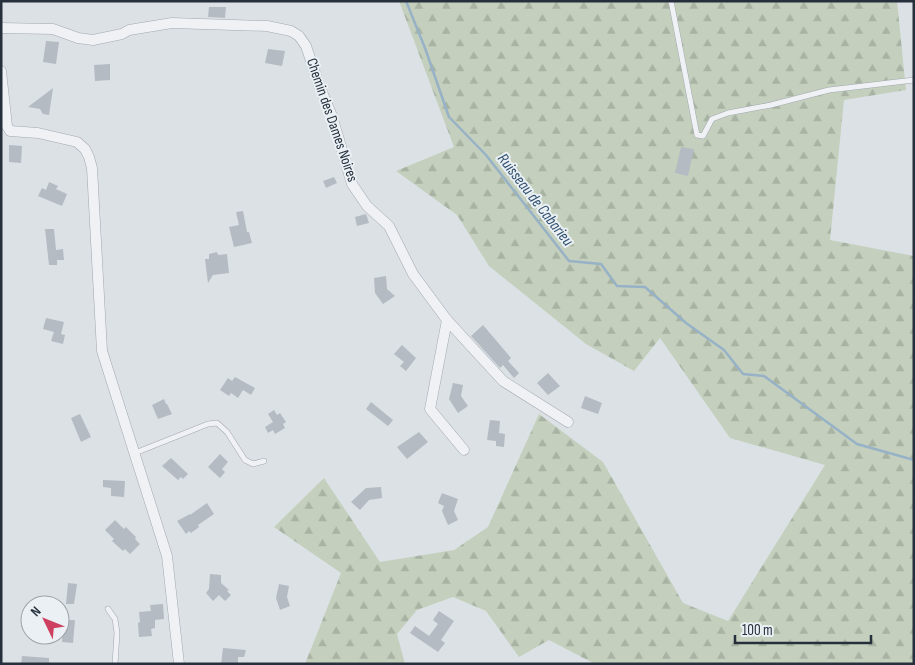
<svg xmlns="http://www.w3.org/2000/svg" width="915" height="665" viewBox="0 0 915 665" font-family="'Sofia Sans Condensed',sans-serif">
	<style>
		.forest { fill: url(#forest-firs) }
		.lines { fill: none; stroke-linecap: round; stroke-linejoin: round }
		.stream { stroke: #97b2c7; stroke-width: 2.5 }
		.building { fill: #b4bbc3 }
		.service-casing { stroke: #a2a8b0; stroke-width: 6 }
		.minor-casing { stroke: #a2a8b0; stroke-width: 11 }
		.service { stroke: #eff1f5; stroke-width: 5 }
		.minor { stroke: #eff1f5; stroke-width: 10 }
		.labels { text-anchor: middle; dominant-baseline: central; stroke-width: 4; stroke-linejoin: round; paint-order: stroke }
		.street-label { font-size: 15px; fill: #26303c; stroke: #ebf0f4 }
		.water-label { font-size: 16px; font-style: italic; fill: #315270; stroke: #ebf0f4 }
	</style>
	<defs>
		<pattern id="forest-firs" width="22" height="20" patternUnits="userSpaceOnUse" patternTransform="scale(1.25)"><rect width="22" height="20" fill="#c4d0bd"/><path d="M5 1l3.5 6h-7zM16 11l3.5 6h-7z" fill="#a8b3a3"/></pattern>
	</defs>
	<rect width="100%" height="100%" fill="#dce1e6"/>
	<!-- forest -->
	<path class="forest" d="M399 1H897L906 90 844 100 830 240 914 256V664H595L549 640 519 657 486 611 453 597 417 610 397 634 405 664H305L341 573 274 527 324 478 380 562 454 550 488 527 539 414 603 462 683 603 728 621 825 465 730 438 660 338 634 371 586 344 489 266 457 215 396 171 454 147Z"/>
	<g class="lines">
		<!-- stream -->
		<path class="stream" d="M406 1 425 48 449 117 486 155 569 261 601 264 617 286 645 287 686 323 724 350 743 374 764 376 857 444 914 460"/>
	</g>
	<!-- building -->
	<path class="building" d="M209 7H226L225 18 208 17Z
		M46 41 59 42 56 64 43 62Z
		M268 49 285 51 282 66 265 63Z
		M110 64V80L95 81 94 65Z
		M53 88 49 115 43 114 40 109 28 107Z
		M9 145 22 146 21 163 9 162Z
		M681 147 694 149 688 176 675 173Z
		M334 177 337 183 326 188 323 181Z
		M49 182 58 186 56 189 67 194 62 206 38 196 42 188 46 190Z
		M243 211 247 232H249L252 243 234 247 229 227 239 225 236 212Z
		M366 214 369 223 357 226 355 217Z
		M45 229H54L56 250 63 249 64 260H57V265H49Z
		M217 252 218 255 227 254 229 273 213 275 208 283 205 259H209V254Z
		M386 276 387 289 395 296 383 304 375 293 374 278Z
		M46 318 64 322 61 334 65 335 63 344 51 341 54 332 43 329Z
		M483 325 511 358 508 361 519 373 514 378 503 365 500 368 471 336Z
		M402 345 416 358 406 371 400 366 404 362 394 354Z
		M548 373 560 386 548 395 537 383Z
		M235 377 255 388 251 395 243 390 238 398 231 393 229 396 220 390 228 378 232 381Z
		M453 383 463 385 461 396 468 406 458 413 449 399Z
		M585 396 602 403 598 414 581 408Z
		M164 399 166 404H167L172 414 158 419 152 405Z
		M371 402 393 420 388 426 366 409Z
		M274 410 277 415 280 413 286 422 283 424 285 428 275 434 273 430 268 433 265 427 273 422 268 414Z
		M80 414 91 437 81 442 71 418Z
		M490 420 500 421 499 433 505 434 504 447 496 446V441L487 440Z
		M419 432 428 442 407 459 397 447Z
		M220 454 228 462 222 469 225 472 220 478 208 467Z
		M171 458 188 474 183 479 181 477 178 480 162 466Z
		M103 480 125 481 124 497 111 496V488L103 487Z
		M381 487 382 498 369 500 360 510 351 502 366 488Z
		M442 493 458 499 454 511 458 520 448 525 442 511 444 506 438 503Z
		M207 503 214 514 198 525 199 527 191 533 189 531 186 534 177 521 190 514V515Z
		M115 520 124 529 126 527 136 537 135 539 140 544 130 554 125 549 123 551 112 541 114 539 105 530Z
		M210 574 221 575V583L229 590 227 591 231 595 225 601 219 595 213 601 206 593 209 589Z
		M68 583 77 584 74 604H66Z
		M279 584 289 586 287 597 290 606 280 610 276 598Z
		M163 604 164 619 155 620V628L151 629 152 636 139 637 138 623 140 622 139 612 151 611 150 605Z
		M439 611 454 621 441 640 445 643 438 652 410 633 415 626 429 636 438 624 433 620Z
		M66 620H75L73 643 62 642 63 624H66Z
		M223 648 246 650 244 657H238V664H221Z
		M22 656 49 658V664H21Z"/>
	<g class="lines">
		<defs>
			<path id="service" d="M671 1 697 135 703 136 712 119 728 113 771 105 829 90 914 80
				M135 453 208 424 217 423 227 432 245 460 253 464 264 461
				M108 609 115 619 117 633 115 664"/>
			<path id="minor" d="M1 28 53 29 78 38 93 40 122 34 129 30 172 23 267 26 291 31 299 36 306 46 319 85 332 116 352 184 367 206 389 226 413 274 447 320 503 381 568 422
				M1 71 7 126 10 131 38 133 77 142 85 149 89 157 92 168 102 351 167 556 179 664
				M447 320 430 409 464 450"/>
		</defs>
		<!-- service casing -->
		<use href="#service" class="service-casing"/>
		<!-- minor casing -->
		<use href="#minor" class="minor-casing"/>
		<!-- service -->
		<use href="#service" class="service"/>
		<!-- minor -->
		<use href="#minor" class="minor"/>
	</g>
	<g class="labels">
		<!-- street labels -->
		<g class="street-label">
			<text transform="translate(332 120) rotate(71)">Chemin des Dames Noires</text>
		</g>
		<!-- water labels -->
		<g class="water-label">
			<text transform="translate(535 200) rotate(52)">Ruisseau de Cabarieu</text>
		</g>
	</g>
	<!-- border -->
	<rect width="915" height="665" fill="none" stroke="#26303c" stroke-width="5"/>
	<!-- north arrow -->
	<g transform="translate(45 620) rotate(313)"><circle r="24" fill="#ebf0f4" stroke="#9ca3aa"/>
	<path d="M0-4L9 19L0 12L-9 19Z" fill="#cd4060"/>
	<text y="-8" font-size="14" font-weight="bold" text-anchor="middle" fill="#26303c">N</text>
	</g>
	<!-- scale -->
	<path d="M735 635v8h136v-8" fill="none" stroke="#26303c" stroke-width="2.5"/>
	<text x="742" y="635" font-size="15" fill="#26303c" stroke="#ebf0f4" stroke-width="4" paint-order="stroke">100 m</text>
</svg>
